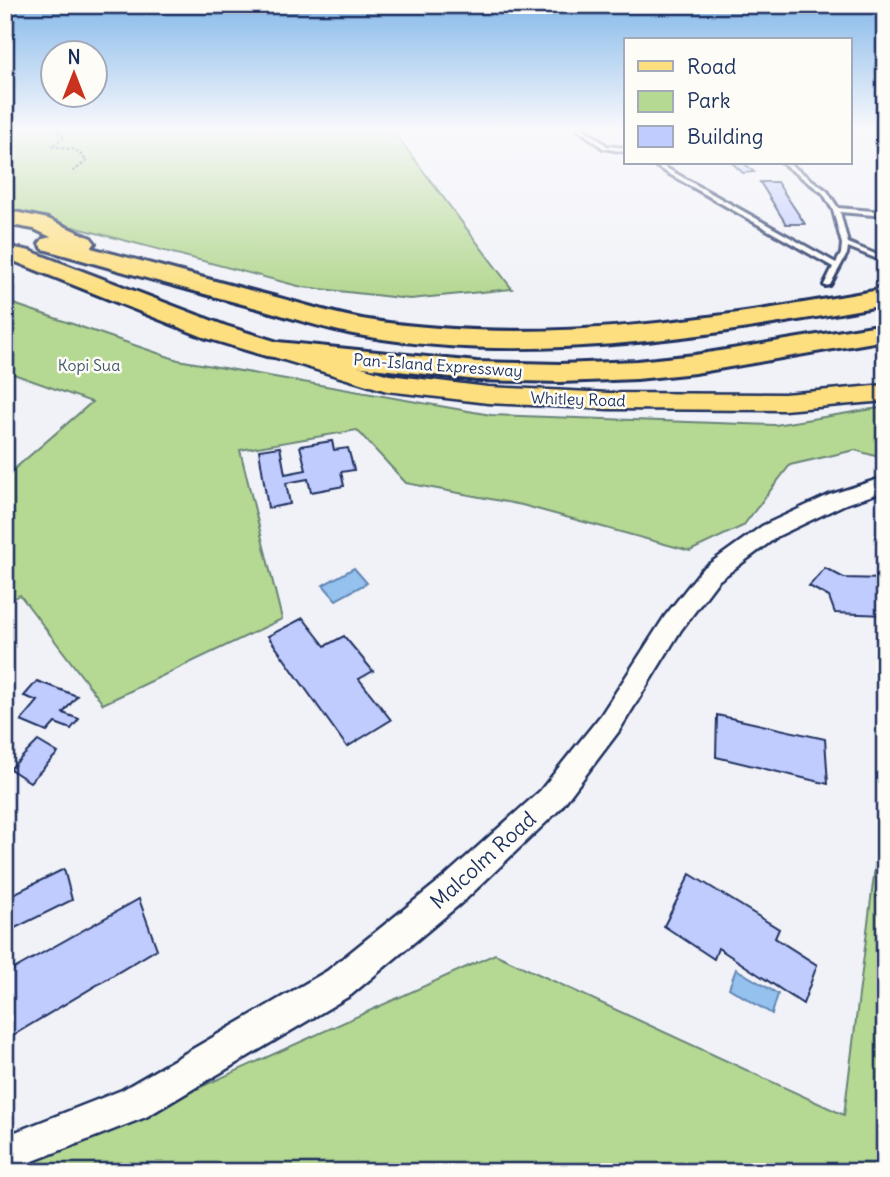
<svg xmlns="http://www.w3.org/2000/svg" width="890" height="1177" viewBox="0 0 890 1177" font-family="Delius,sans-serif">
	<style>
		.green { fill: #b5d892; stroke: #688478; stroke-width: 2 }
		.water { fill: #94c1ee; stroke: #6487b4; stroke-width: 2 }
		.building { fill: #c0ccfd; stroke: #1b2f5e; stroke-width: 2 }
		.lines { fill: none; stroke-linecap: round; stroke-linejoin: round }
		.service-casing { stroke: #1b2f5e; stroke-width: 6 }
		.minor-casing { stroke: #1b2f5e; stroke-width: 5 }
		.primary-casing { stroke: #1b2f5e; stroke-width: 5 }
		.motorway-casing { stroke: #1b2f5e; stroke-width: 6 }
		.path { stroke: #1b2f5e; stroke-width: 2.5; stroke-dasharray: 2.5 2.5; stroke-linecap: butt }
		.service { fill: #fdfcf7; fill-rule: evenodd }
		.minor { fill: #fdfcf7; fill-rule: evenodd }
		.primary { fill: #fedf80; fill-rule: evenodd }
		.motorway { fill: #fedf80; fill-rule: evenodd }
		.labels { text-anchor: middle; dominant-baseline: central; stroke-width: 5; stroke-linejoin: round; paint-order: stroke }
		.far-park-label { font-size: 16px; fill: #42596b; stroke: #fdfcf7 }
		.far-street-label { font-size: 16px; fill: #1b2f5e; stroke: #fdfcf7 }
		.near-street-label { font-size: 21px; fill: #1b2f5e; stroke: #fdfcf7 }
	</style>
	<rect width="100%" height="100%" fill="#f1f2f8"/>
	<filter id="ink" filterUnits="userSpaceOnUse"><feTurbulence type="fractalNoise" baseFrequency=".0143" numOctaves="2"/><feDisplacementMap in="SourceGraphic" scale="14" xChannelSelector="R" yChannelSelector="G"/><feConvolveMatrix kernelMatrix="1 2 1 2 8 2 1 2 1" color-interpolation-filters="sRGB"/></filter>
	<g filter="url(#ink)">
		<!-- green -->
		<path class="green" d="M5 128H391L512 289 410 299 302 287 5 209Z
			M5 301 178 360 491 415 775 425 885 407V459L855 450 790 465 743 526 690 551 522 505 406 483 357 430 240 450 282 619 103 704 20 595 5 604V477L92 402 5 371Z
			M885 787V1172H13L495 954 844 1115Z"/>
		<!-- water -->
		<path class="water" d="M354 568 367 583 336 600 323 585Z
			M736 969 778 994 772 1014 729 988Z"/>
		<!-- building -->
		<path class="building" d="M732 163H744L754 172 743 173Z
			M760 182H777L805 224H786Z
			M332 441 334 450 348 448 354 470 341 472 344 486 311 492 308 479 286 483 290 504 268 508 259 450 280 447 285 474 306 470 300 446Z
			M825 568 844 578 885 579V615L835 613 829 597 809 586Z
			M303 618 325 646 344 636 373 671 359 679 391 720 347 747 268 636Z
			M37 681 77 696 63 713 79 719 71 729 55 723 47 732 21 721 38 701 24 696Z
			M717 715 825 739 828 784 716 757Z
			M38 741 58 753 30 782 10 769Z
			M64 869 72 900 5 933V898Z
			M690 874 779 929 775 938 817 965 803 1004 718 948 714 959 664 926Z
			M139 899 157 949 5 1040V974Z"/>
		<g class="lines">
			<defs>
				<path id="service" d="M577 128H583L607 146 626 148V152L603 148Z
					M650 163H657L836 263 841 254 842 244 833 210 823 193 782 163H788L827 191 838 208 885 212V216L840 212 848 243 885 258V262L848 247 847 254 830 285 825 286 824 285 833 267Z"/>
				<path id="minor" d="M885 477V491L843 505 778 536 718 581 681 630 619 731 560 809 466 899 351 995 146 1117 5 1172V1136L122 1090 327 971 444 877 540 791 601 715 665 616 702 569 762 526 829 495Z"/>
				<path id="primary" d="M276 342 389 375 488 387 609 393 784 394 885 385V401L784 410 609 409 488 403 387 391 267 355 263 350 267 345Z"/>
				<path id="motorway" d="M5 210 48 219 91 238 95 243 91 248C153 264 214 281 276 297 306 305 337 315 368 320 540 347 716 319 885 289V305C716 335 536 366 364 336 328 330 293 318 257 308 185 289 114 269 43 249L39 244 43 239 51 237 34 229 5 224Z
					M5 246 30 251 226 326 278 342 477 362 560 364 637 361 695 355 885 324V340L695 373 637 379 560 382 477 380 266 356 206 338 16 262 5 260Z"/>
			</defs>
			<!-- service casing -->
			<use href="#service" class="service-casing"/>
			<!-- minor casing -->
			<use href="#minor" class="minor-casing"/>
			<!-- primary casing -->
			<use href="#primary" class="primary-casing"/>
			<!-- motorway casing -->
			<use href="#motorway" class="motorway-casing"/>
			<!-- path -->
			<path class="path" d="M58 128 56 130 65 137 52 146 76 150 87 161 72 172"/>
			<!-- service -->
			<use href="#service" class="service"/>
			<!-- minor -->
			<use href="#minor" class="minor"/>
			<!-- primary -->
			<use href="#primary" class="primary"/>
			<!-- motorway -->
			<use href="#motorway" class="motorway"/>
		</g>
	</g>
	<!-- sky -->
	<linearGradient id="sky" x2="0" y2="1"><stop stop-color="#86b9ea"/><stop offset="0.44" stop-color="#f9f9fc"/><stop offset="1" stop-color="#f9f9fc" stop-opacity="0"/></linearGradient>
	<rect width="890" height="293" fill="url(#sky)"/>
	<g class="labels">
		<!-- far-park labels -->
		<g class="far-park-label">
			<text x="89" y="365">Kopi Sua</text>
		</g>
		<!-- far-street labels -->
		<g class="far-street-label">
			<text transform="translate(438 365) rotate(4)">Pan-Island Expressway</text>
			<text transform="translate(578 399) rotate(2)">Whitley Road</text>
		</g>
		<!-- near-street labels -->
		<g class="near-street-label">
			<text transform="translate(483 860) rotate(-42)">Malcolm Road</text>
		</g>
	</g>
	<!-- margin -->
	<rect width="890" height="1177" fill="none" stroke="#fdfcf7" stroke-width="28"/>
	<rect x="14" y="14" width="862" height="1149" fill="none" stroke="#1b2f5e" stroke-width="2.5" filter="url(#ink)"/>
	<!-- legend -->
	<rect x="624" y="38" width="228" height="126" fill="#fdfcf7" stroke="#a3aaba" stroke-width="2"/>
	<rect x="638" y="61" width="35" height="10" fill="#fedf80" stroke="#a3aaba" stroke-width="2"/>
	<text x="687" y="74" font-size="21" fill="#1b2f5e">Road</text>
	<rect x="638" y="91" width="35" height="21" fill="#b5d892" stroke="#a3aaba" stroke-width="2"/>
	<text x="687" y="108" font-size="21" fill="#1b2f5e">Park</text>
	<rect x="638" y="126" width="35" height="21" fill="#c0ccfd" stroke="#a3aaba" stroke-width="2"/>
	<text x="687" y="144" font-size="21" fill="#1b2f5e">Building</text>
	<!-- north arrow -->
	<g transform="translate(74 74)"><circle r="33" fill="#fdfcf7" stroke="#a3aaba" stroke-width="2"/>
	<path d="M0-5L12 26L0 18L-12 26Z" fill="#c8321e"/>
	<text y="-10" font-size="19" font-weight="bold" text-anchor="middle" fill="#1b2f5e">N</text>
	</g>
</svg>
